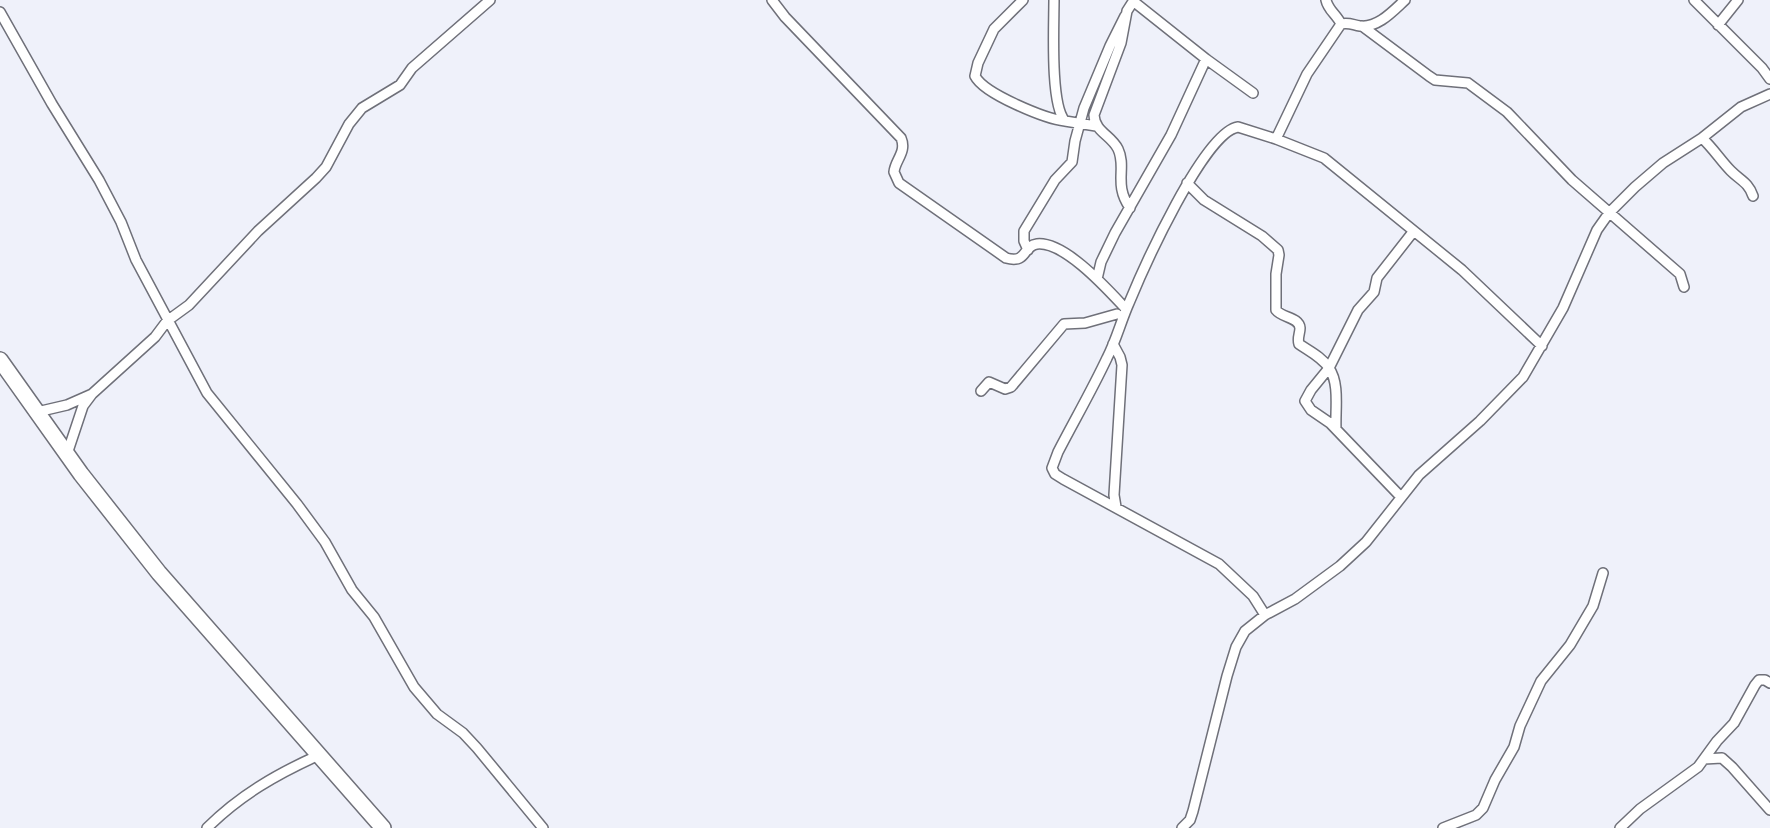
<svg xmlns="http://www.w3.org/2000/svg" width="1770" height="828" viewBox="0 0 1770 828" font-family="'Varela Round',sans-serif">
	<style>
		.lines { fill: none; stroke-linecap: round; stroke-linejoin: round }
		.minor-casing { stroke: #6f7079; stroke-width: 12 }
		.trunk-casing { stroke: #6f7079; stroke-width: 18 }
		.minor { stroke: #fff; stroke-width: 9 }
		.trunk { stroke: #fff; stroke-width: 15 }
	</style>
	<rect width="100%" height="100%" fill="#eff1fa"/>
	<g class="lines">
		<defs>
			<path id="minor" d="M772 0 785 17 901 138C907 152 895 160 894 172L899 183 1006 258C1028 264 1022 246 1037 244 1065 241 1109 291 1126 309
				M1023 0 994 29 978 63 975 76C984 94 1046 119 1065 121
				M1054 0C1054 25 1050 105 1065 121L1096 126
				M1326 0C1328 10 1337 15 1341 24
				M1694 0 1762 68 1770 79
				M1133 1 1206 59 1253 93
				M0 12 52 104 99 180 121 222 136 260 207 393 297 504 325 542 352 590 374 617 414 687 437 714 463 733 477 748 543 828
				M1718 25 1738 0
				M1362 26 1429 76 1435 80 1468 83 1507 112 1572 180 1680 274 1684 287
				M1702 138C1713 148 1721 161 1731 171 1740 180 1749 183 1753 196
				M1276 139 1307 74 1341 24C1349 22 1353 25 1360 26 1378 28 1393 11 1405 0
				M1187 183 1204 200 1262 236 1278 250 1279 255 1276 274V310C1282 318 1299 317 1300 328 1300 334 1297 338 1299 344 1309 351 1322 357 1329 368 1340 384 1335 410 1336 429
				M1130 208C1113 184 1127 168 1118 149 1111 135 1095 132 1094 115L1121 43 1127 11 1134 0
				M1028 250 1024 241V231L1055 180 1072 162 1075 141 1084 108 1110 46 1125 16
				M1097 279 1101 262 1115 233 1171 135 1206 59
				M1113 344 1120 357 1122 365 1114 495 1116 507
				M981 391 989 382 1005 389 1011 387 1064 324 1085 323 1117 314
				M37 412 67 405 92 394
				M67 454 83 406 92 394 155 337 167 321 189 305 258 231 316 178 326 167 349 124 362 108 400 85 412 68 490 0
				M1401 497 1330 423 1311 410 1305 401 1311 390 1329 368 1358 310 1374 292 1377 278 1413 232
				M1265 615 1253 596 1219 564 1063 479 1055 474 1052 468 1058 452C1074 421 1092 390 1107 358 1116 341 1121 321 1129 303 1143 269 1204 132 1238 127L1276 139 1324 158 1462 270 1542 346
				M1704 759 1722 758 1732 767 1770 810
				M207 828C240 795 277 774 319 755
				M1182 828 1190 820 1193 811 1227 676 1236 647 1245 631 1265 615 1295 599 1340 566 1366 542 1419 475 1480 421 1523 377 1563 308 1597 230 1609 213 1635 187 1663 163 1702 138 1741 107 1770 94
				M1443 828 1476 815 1483 808 1495 780 1514 747 1520 726 1541 681 1570 645 1593 606 1603 573
				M1620 828 1640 809 1698 767 1717 741 1734 723 1755 685 1759 680H1765L1770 683"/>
			<path id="trunk" d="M0 360 81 474 159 573 383 828"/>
		</defs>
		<!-- minor casing -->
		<use href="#minor" class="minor-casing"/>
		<!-- trunk casing -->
		<use href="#trunk" class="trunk-casing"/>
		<!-- minor -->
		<use href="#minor" class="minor"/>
		<!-- trunk -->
		<use href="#trunk" class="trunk"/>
	</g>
</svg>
